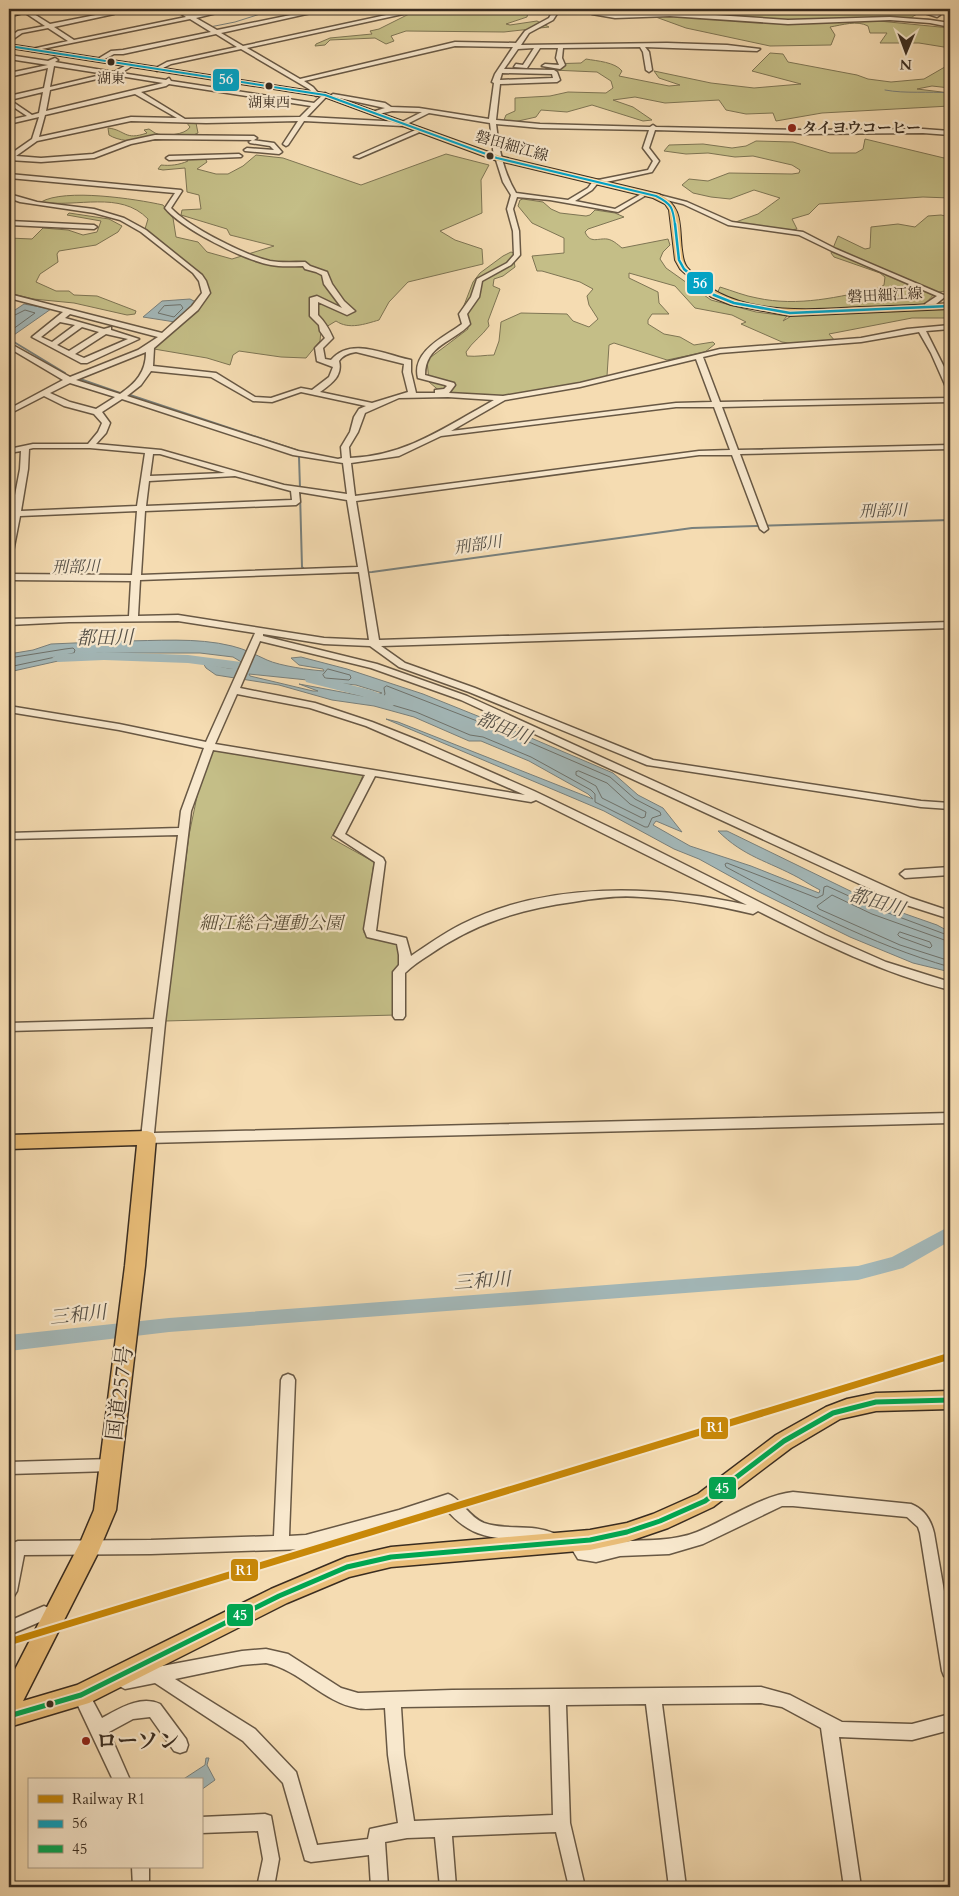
<svg xmlns="http://www.w3.org/2000/svg" width="959" height="1896" viewBox="0 0 959 1896" font-family="Cardo,'Noto Serif JP',serif">
	<style>
		.green { fill: #c4be87; stroke: #7e7554 }
		.water { fill: #a3b8b9; stroke: #79807c; fill-rule: evenodd }
		.lines { fill: none; stroke-linecap: round; stroke-linejoin: round }
		.shore { stroke: #6e726c; stroke-width: 1 }
		.stream-far1 { stroke: #79807c; stroke-width: 1 }
		.stream { stroke: #79807c; stroke-width: 2 }
		.river { fill: #a3b8b9; fill-rule: evenodd }
		.minor-casing { stroke: #685844; stroke-width: 3 }
		.major-casing { stroke: #392c20; stroke-width: 2 }
		.highway-casing { stroke: #392c20; stroke-width: 3 }
		.minor { fill: #f8e8cd; fill-rule: evenodd }
		.major { fill: #eabe79; fill-rule: evenodd }
		.highway { fill: #eabe79; fill-rule: evenodd }
		.bus-1-far1-casing { stroke: #f8e8cd; stroke-width: 4 }
		.bus-1-casing { stroke: #f8e8cd; stroke-width: 5 }
		.bus-2-casing { stroke: #f8e8cd; stroke-width: 9 }
		.bus-1-far1 { stroke: #03a3c5; stroke-width: 2 }
		.bus-1 { stroke: #03a3c5; stroke-width: 2.5 }
		.bus-2 { stroke: #00a651; stroke-width: 5 }
		.rail-1-casing { stroke: #f8e8cd; stroke-width: 11 }
		.rail-1 { stroke: #c88808; stroke-width: 7 }
		.bus-dot { fill: #392c20; stroke: #f8e8cd; stroke-width: 2 }
		.poi-dot { fill: #8f2418; stroke: #f8e8cd; stroke-width: 2 }
		.labels { text-anchor: middle; dominant-baseline: central; stroke-width: 4.5; stroke-linejoin: round; paint-order: stroke }
		.far-bus-label { font-size: 14px; fill: #392c20; stroke: #f8e8cd }
		.far-poi-label { font-size: 15px; font-weight: bold; fill: #392c20; stroke: #f8e8cd; text-anchor: start }
		.far-street-label { font-size: 15px; fill: #392c20; stroke: #f8e8cd }
		.far-water-label { font-size: 16px; font-style: italic; fill: #544f46; stroke: #f8e8cd }
		.park-label { font-size: 18px; font-style: italic; fill: #5c503a; stroke: #f8e8cd }
		.water-label { font-size: 19px; font-style: italic; fill: #544f46; stroke: #f8e8cd }
		.near-street-label { font-size: 21px; fill: #392c20; stroke: #f8e8cd }
		.near-poi-label { font-size: 21px; font-weight: bold; fill: #392c20; stroke: #f8e8cd; text-anchor: start }
		.line-badge { stroke: #f8e8cd; stroke-width: 2 }
		.badge-label { font-size: 14px; text-anchor: middle; font-weight: bold; fill: #fff }
	</style>
	<rect width="100%" height="100%" fill="#f5dcb2"/>
	<filter id="stains"><feTurbulence type="fractalNoise" baseFrequency=".004" numOctaves="4"/><feColorMatrix values="0 0 0 0 .2 0 0 0 0 .09 0 0 0 0 .02 0 0 0 .5 -.17"/></filter>
	<radialGradient id="worn" r=".72"><stop offset=".6" stop-color="#630" stop-opacity="0"/><stop offset="1" stop-color="#630" stop-opacity=".3"/></radialGradient>
	<!-- green -->
	<path class="green" d="M441 9H531L533 10 528 13 527 17 506 24 510 25 537 21 549 27 504 32 406 31 391 36 394 41 386 44 375 38 330 40 325 45 315 46 316 44 330 38 372 34 370 31 379 29 415 11 464 14 460 10Z
		M592 9H615L611 10 625 12 631 9H766L794 11 905 9 917 14 912 17 874 18 879 21 950 28V48L919 43H880L887 33H870L868 26C857 20 842 25 830 27L835 35 831 45 770 46 686 28 653 16 602 13Z
		M770 53 783 54 788 62 857 75 868 79 891 82 924 79 950 64V88L932 86 917 89 950 93V106L822 113 776 121 773 113 746 114 726 110 719 100 665 103 635 97 613 100 633 107 652 120 643 121 592 105 567 112 541 110 536 117 514 122 504 120 506 115 515 111V98L550 96 568 92 606 93 613 88 611 81 597 72 552 70 545 68 548 64 581 63 586 59C597 61 615 62 622 71L619 76 669 86 680 85 659 78 654 71 711 83 754 88 801 84 752 71Z
		M186 122 196 123 198 133 189 137C166 138 128 147 109 135L108 128C126 130 124 141 147 133L144 130 149 129C151 130 153 132 155 133 163 137 186 135 190 127Z
		M865 139 944 158 950 147V198L923 197 819 204 809 214 792 219 797 229 791 230 733 223 758 214 780 198 754 190 730 199 711 197 693 193 682 185 689 179 708 181 729 173 792 174 799 173 800 170 792 165 753 156 735 157 708 153 686 154 664 151 669 145 703 144 732 148 746 146 756 141 793 142 830 153H856L863 149Z
		M446 154 489 165 481 180 482 213 440 231 455 240 482 249 483 264 408 282 389 302 379 320C365 324 349 330 336 321L321 330 320 341 306 358 281 357 239 351 233 355 230 365 207 358 154 349 195 308 206 287 193 270 145 229 148 219C120 190 77 208 41 202 65 188 136 199 163 205L173 218 176 237 198 242 207 252 232 259 274 246 230 235 227 229 181 215 182 210 201 209 199 195 187 192 185 168 163 170 158 169 161 165C170 166 179 165 188 161L185 158H205L207 162 197 169 216 174H228L243 166 256 155 283 158 361 185Z
		M523 199 543 202 551 209 560 213 586 216 590 215 595 210 615 213 624 217 588 229 585 232C590 244 598 238 607 239 613 240 617 244 622 248L668 239 670 245 663 252 660 259 666 268 711 300 756 312 787 316 783 321 793 315 950 308V318H912L829 334 836 342 796 344 782 342 741 324 746 322 732 315 695 308 675 286 629 273V278L658 292 659 303 669 314H652L648 320V324L664 334 680 337 694 345 713 342 715 344 705 352 667 360 614 343 609 345 607 376 583 383 499 397 442 393 429 382 427 360 468 329 463 308 473 282 480 273 503 256 511 252 517 254 514 261 515 267 503 276 494 279 493 286 500 289 488 321 489 326C482 336 472 342 466 352L467 356C477 357 485 355 494 355L499 341 501 322 521 313 567 314 573 321 589 327 598 319 589 305 587 296 593 289 580 282 542 271H537L532 256 564 253V238L532 223 518 206 520 200Z
		M69 213 109 219 122 226 118 232 96 245 59 251 57 254 58 262 40 274 36 282 56 291H69L74 295 97 296 136 311 135 314 127 315 74 303 33 299 9 293V238L32 239 43 228 68 230 83 235 97 232 101 221 67 215Z
		M941 215 950 217V291C938 291 933 293 926 304L801 311 746 304 717 294 720 287C733 291 745 296 757 298 798 307 839 297 879 288L884 285 885 277 880 273 834 257 831 253 838 236 865 249 870 248 871 227 898 224 915 227 928 216Z
		M217 751 363 775 354 798 331 838 374 862 364 933C374 944 393 936 401 948L396 1015 165 1021 189 835 200 782 212 752Z"/>
	<!-- water -->
	<path class="water" d="M190 299 196 302 175 322 143 317 162 301Z
		M24 304 51 309 11 337 9 336V314Z
		M120 641C156 641 196 637 232 646 245 649 256 655 267 660 280 666 310 670 324 671L323 669 299 665 291 658 301 657 347 669 423 694 510 729 613 773 638 795 663 808 682 832 656 821 653 825 690 846 751 866 819 893 820 890C812 886 806 882 799 878 768 861 744 857 718 831H727L877 904 937 925 950 932V972L913 963 850 937 757 891 699 859 674 849 604 811 386 719 398 722 593 799 588 794 529 761 481 741H469L414 717 374 706 332 700 279 685 216 675 206 668 203 663 228 668 253 669 233 657 200 653H99L85 655 9 672V654L33 650 51 644ZM249 674 356 685 382 693 368 697 299 684 318 691H313L250 676Z
		M206 1758H209L207 1765 215 1780 201 1790V1780H182L205 1765Z"/>
	<g class="lines">
		<!-- shore -->
		<path class="shore" d="M181 305 183 308 174 317 158 313 164 306Z
			M9 318 25 310 35 313 9 332
			M9 658 65 649 73 648 75 650 74 653 9 667
			M328 669 350 675 351 678 349 680 325 678 323 675Z
			M387 686 508 733 610 777 635 799 660 812 661 815 652 818 648 827H645L595 802V794L591 790 531 757 483 737 470 735 416 712 382 702 381 700 385 694 384 688Z
			M579 771 607 783 630 804 646 812 645 817 642 818 602 798 596 786 576 775V772Z
			M900 932 930 942 932 946 930 948 900 937 898 935Z
			M950 936 875 908 827 886 824 887 823 895 817 898 727 863 725 864 726 867C799 906 870 944 950 967
			M950 942 872 914 832 895 817 906 819 909 900 945 950 961"/>
		<!-- stream-far1 -->
		<path class="stream-far1" d="M601 14 623 15
			M898 18 928 19 942 22
			M210 27 235 22 276 9
			M885 90C906 94 928 91 950 93"/>
		<!-- stream -->
		<path class="stream" d="M9 339 65 373
			M80 379 123 394
			M130 395 299 451
			M299 457 300 488
			M300 493 302 567 305 570
			M208 577 372 572 692 528 950 520"/>
		<!-- river -->
		<path class="river" d="M104 652 188 655 271 666 277 670 271 674 188 663 104 660 58 662 52 658 58 654Z
			M311 675 371 690 396 700 397 703 391 707 361 696 306 682 305 679 306 676Z
			M950 1226V1241L903 1268 858 1280 169 1332 9 1351V1335L169 1318 858 1266 892 1257Z"/>
		<defs>
			<path id="minor" d="M9 9H15L21 13 16 14Z
				M26 9 50 24 111 12 114 14 54 27 74 40 186 17 174 9H180L192 15 223 9H233L196 18 217 30 320 9H329L221 33 243 46 414 9 417 11 247 48 300 79 455 42 516 43 525 31 549 18 554 9H560L553 20 529 33 521 45 667 43 727 45 760 49 757 51 645 47 649 52 652 70 649 72 646 70 643 52 640 47 563 48 562 58 565 65 560 69 542 66 545 64 559 65 556 58 558 48H540L527 68 514 67 516 64 523 65 534 48 518 49 504 69 554 70 557 72 560 80 557 82 500 84 496 120 540 124 650 127 653 125 656 127 802 130 923 129 950 131V135L923 133 802 134 655 130 649 148 659 161 652 172 597 184 592 190 575 201 615 209 643 193 648 194 618 212 550 200 517 197 513 209 519 231 520 255 511 265 482 281 479 297 467 314 470 324C454 342 425 345 425 375L454 383 455 385 449 393 503 396 580 383 720 349 861 338 907 329 950 325V329L926 331 950 379V389L946 387 931 353 919 332 861 342 720 353 703 357 720 402 950 398V402L722 407 738 450 950 445V449L740 454 768 529 764 532 760 529 732 455H699L356 501 379 640 950 622V628L381 646 405 663 475 688 653 760 921 801 950 803V809L921 807 647 765 469 692 399 667 370 646 324 644 263 634V636L377 664 467 696 911 898 950 911V919L903 904 461 700 371 668 260 641 240 688 315 703 372 722 425 743 534 791 634 839 825 935 886 962 950 982V990C882 973 820 942 758 911L753 914C716 905 679 899 641 897 618 895 596 898 573 902 520 909 473 924 429 955 421 960 412 966 405 973V1016L403 1019H395L393 1016V972L399 965V955L397 944 367 937 364 929 375 862 334 835 365 775 213 750 191 811 165 1023 154 1133 950 1113V1123L147 1143 143 1141 141 1138 153 1027 9 1031V1023L154 1019 178 835 9 839V833L179 828 181 811 204 748 119 730 9 712V706L119 724 206 742 255 633 178 621 69 622 9 625V619L129 616 131 581 9 580V574L132 575 137 511 20 516 13 552 9 555V530L11 516H9V512L12 511 20 469 21 451 9 453V449L33 444H88L98 432 102 423 94 414 64 406 44 396 9 414V409L63 380 9 348V343L70 377 138 350 158 337 70 314 65 318 104 329 111 327V330L139 339 87 363H81L32 337 63 312 9 298V294L162 333 192 306 202 293 199 281 193 273 141 232 120 220 94 213 20 202 9 198V194L37 202 94 209 124 218 146 230 202 275 206 281 210 293 198 310 154 348 153 366 216 373 255 397 271 398 301 388 312 390 329 377 333 367 317 361 315 348 325 338 320 331 319 325 310 316V298L317 296 342 308 324 284 322 275 316 272 305 269 303 266C292 266 281 267 271 265 244 260 182 229 165 208L175 193 9 178V174L181 190 182 191 171 208C189 227 244 255 270 261 281 263 294 262 305 262L310 266 327 272 332 284 344 301 355 311 347 315 318 302V315C325 322 329 329 333 338L323 348 325 359 331 360C351 336 386 355 411 360V372L416 393H435V390L444 389 447 386 445 385 418 378C411 351 446 336 462 324L459 314 471 297 477 279 507 263 514 255 513 231 507 209 511 195 503 182 496 160 494 158 490 123 429 113 403 126 304 121 288 145 286 146 283 144 298 121 206 123 131 121 37 141 16 156 41 158 93 154 127 141 155 135 254 136 257 138 254 140 155 139 131 144 94 158 41 162 9 160V155L32 139 39 117 9 124V120L27 116 9 104V96L44 88 48 68 9 77V73L48 65 9 59V55L48 61 55 58 58 60 55 62 114 72 130 63 132 66 121 73 166 80 169 78 171 81 314 103 325 93 328 95 327 96 307 117 402 122 422 112 392 111 374 115 372 114V112L385 108 330 96 333 94 385 103 391 107 419 108 489 119 494 83 492 82 495 74 513 47 455 46 304 81 313 87 319 94 316 96 309 89 241 49 171 64 157 71 154 69 167 62 237 47 216 34 123 54H114L101 61 96 60 111 51 123 50 211 32 190 19 32 51V49L68 41 48 28 22 33 9 42V38L18 31 45 26 24 12ZM54 66 105 74 50 87ZM502 73 552 74 553 78 500 80ZM114 75 163 83 46 111 50 90ZM169 84 311 106 300 117 185 119 141 92 166 86ZM43 92 39 113 32 115 10 100ZM135 94 177 118 131 117 39 137 45 115ZM496 124 540 128 649 130 643 148 653 161 648 170 593 181 588 188 568 200 516 193C503 171 499 149 496 124ZM60 322 75 325 52 342 41 337ZM82 327 99 332 69 351 57 345ZM106 334 128 339 84 358 75 354ZM146 352C146 372 136 383 120 394L76 380ZM356 352 404 364 403 372 408 392 372 403 320 392C331 384 343 376 339 361 343 355 349 353 356 352ZM696 359 712 402 676 403 451 431 505 400 580 387ZM151 371 211 377 253 401 272 402 301 392 366 406 359 409 354 417 350 432 341 447 342 458 338 459 298 451 127 396 141 385ZM70 383 115 397 96 409 70 402 50 393ZM448 397 494 400C447 426 406 456 350 458L349 447 358 432 365 413 399 398ZM122 399 293 455 343 463 347 494 284 485 161 450 96 444 106 433 110 423 102 412ZM676 407H714L730 450 699 451 355 496 351 463 399 456 441 436ZM33 448H90L145 453 137 506 21 511 28 469 29 449ZM153 454H160L225 473 150 476ZM235 476 291 491 292 500 146 506 149 481ZM299 492 347 500 358 567 141 575 145 511 296 505 300 502ZM359 572 369 640 324 638 178 615 138 616 140 580ZM237 694 310 708 366 726 525 795 215 744ZM375 776 531 802 536 800 747 905C656 885 548 881 462 924 444 933 427 945 411 956L406 938 376 931 385 862 383 858 345 834Z
				M581 9H588L604 14 615 15 670 12 788 20 890 17 930 20 950 23V27L930 23 890 20 788 24 670 16 615 18 592 14Z
				M912 9H920L940 15 937 17Z
				M420 128 423 130 422 131 359 158 354 157Z
				M252 140 274 143 282 152 279 154 245 151 244 150 247 148 274 150 270 146 250 143 249 142Z
				M239 154 242 156 241 157 169 160 166 158 169 156Z
				M656 194 687 202 732 222 803 232 836 249 946 296 931 308H925V304L937 296 832 251 799 235 728 225 683 204 654 197 653 196Z
				M9 221 94 225 97 227 94 229 9 225Z
				M950 867V875L905 878 900 874 905 870Z
				M288 1374 293 1376 295 1380 289 1536 306 1535 399 1510 448 1494C461 1499 469 1517 484 1523 507 1531 531 1523 556 1534L558 1539 556 1544C548 1547 539 1541 530 1541 492 1537 472 1540 445 1508L399 1524 306 1549 151 1554 24 1555 17 1591 14 1596 9 1598V1556L13 1543 18 1541 151 1540 274 1536 281 1380 283 1376Z
				M111 1459 116 1461 118 1465 116 1469 111 1471 9 1474V1462Z
				M793 1492 911 1504C924 1509 931 1520 934 1533L950 1626V1678L944 1676 942 1671 920 1533 918 1527 907 1517 793 1506H782L703 1544 669 1554 620 1556 596 1562 578 1559 567 1541 569 1536 574 1534 579 1536 587 1547C599 1548 609 1543 621 1542 647 1539 672 1542 697 1532 726 1520 763 1495 793 1492Z
				M44 1606 49 1608 52 1613 49 1618 9 1635V1621Z
				M266 1649 288 1654 341 1688 358 1693 452 1690 761 1687 790 1695 842 1722 912 1724 950 1714V1730L912 1740 839 1737 861 1887H844L821 1728 782 1707 761 1703 662 1704 686 1887H669L646 1704 566 1705 570 1823 585 1887H569L556 1832 452 1836 456 1887H440L435 1837 407 1838 385 1842 388 1887H371L369 1855 311 1862 305 1860 283 1783 243 1741 155 1683 125 1689 119 1686 117 1681 119 1676 125 1673 242 1651ZM266 1663C300 1670 323 1702 357 1708 365 1710 376 1708 385 1708L388 1755 398 1823 370 1829 368 1839 317 1845 296 1772 255 1729 175 1679 242 1665ZM550 1705 553 1815 414 1821 404 1755 401 1707Z
				M81 1687 87 1690 102 1718C119 1709 140 1695 160 1704L186 1739 188 1745 186 1751 180 1753 174 1751 150 1717 133 1719 109 1732 130 1780H113L73 1695 75 1690Z
				M265 1814 271 1816 279 1859 274 1887H257L263 1859 258 1831 201 1833V1817Z
				M132 1867H149V1887H133Z"/>
			<path id="major" d="M30 9H42L9 17V13Z
				M9 44 325 93 500 156 659 194C684 207 679 225 682 250 683 256 683 262 687 267 728 317 802 310 859 307 889 306 920 305 950 303V309L790 316 731 305 711 297 680 269 675 260 669 210 665 204 653 198 494 160 324 97 9 48Z"/>
			<path id="highway" d="M147 1131 153 1133 156 1138 145 1266 116 1510 97 1555 23 1701 77 1685 271 1589 347 1557 391 1547 590 1530 627 1523 653 1514 698 1494 776 1435 826 1407 847 1399 876 1393 950 1391V1409L876 1411 840 1419 791 1448 713 1507 668 1528 627 1542 590 1550 391 1567 349 1577 287 1603 89 1703 9 1727V1681L80 1543 94 1510 125 1266 137 1145 9 1149V1135Z"/>
		</defs>
		<!-- minor casing -->
		<use href="#minor" class="minor-casing"/>
		<!-- major casing -->
		<use href="#major" class="major-casing"/>
		<!-- highway casing -->
		<use href="#highway" class="highway-casing"/>
		<!-- minor -->
		<use href="#minor" class="minor"/>
		<!-- major -->
		<use href="#major" class="major"/>
		<!-- highway -->
		<use href="#highway" class="highway"/>
		<defs>
			<path id="bus-1-far1" d="M9 46 325 95 497 158 656 196C672 204 673 208 675 225"/>
			<path id="bus-1" d="M675 224 679 260 684 269 714 295 734 303 790 313 950 306"/>
			<path id="bus-2" d="M9 1716 81 1695 279 1596 347 1567 391 1557 590 1540 627 1532 660 1521 705 1501 784 1441 833 1413 876 1402 950 1400"/>
		</defs>
		<!-- bus-1-far1 casing -->
		<use href="#bus-1-far1" class="bus-1-far1-casing"/>
		<!-- bus-1 casing -->
		<use href="#bus-1" class="bus-1-casing"/>
		<!-- bus-2 casing -->
		<use href="#bus-2" class="bus-2-casing"/>
		<!-- bus-1-far1 -->
		<use href="#bus-1-far1" class="bus-1-far1"/>
		<!-- bus-1 -->
		<use href="#bus-1" class="bus-1"/>
		<!-- bus-2 -->
		<use href="#bus-2" class="bus-2"/>
		<defs>
			<path id="rail-1" d="M9 1642 950 1356"/>
		</defs>
		<!-- rail-1 casing -->
		<use href="#rail-1" class="rail-1-casing"/>
		<!-- rail-1 -->
		<use href="#rail-1" class="rail-1"/>
	</g>
	<!-- markers -->
	<g class="bus-dot">
		<circle cx="111" cy="62" r="4.5"/>
		<circle cx="269" cy="86" r="4.5"/>
		<circle cx="490" cy="156" r="4.5"/>
		<circle cx="50" cy="1704" r="4.5"/>
	</g>
	<g class="poi-dot">
		<circle cx="792" cy="128" r="5"/>
		<circle cx="86" cy="1741" r="5"/>
	</g>
	<g class="labels">
		<!-- far-bus labels -->
		<g class="far-bus-label">
			<text x="111" y="78">湖東</text>
			<text x="269" y="102">湖東西</text>
		</g>
		<!-- far-poi labels -->
		<g class="far-poi-label">
			<text x="802" y="128">タイヨウコーヒー</text>
		</g>
		<!-- far-street labels -->
		<g class="far-street-label">
			<text transform="translate(512 146) rotate(16)">磐田細江線</text>
			<text transform="translate(885 295) rotate(-3)">磐田細江線</text>
		</g>
		<!-- far-water labels -->
		<g class="far-water-label">
			<text transform="translate(883 511) rotate(-2)">刑部川</text>
			<text transform="translate(478 545) rotate(-8)">刑部川</text>
			<text transform="translate(76 567) rotate(-1)">刑部川</text>
		</g>
		<!-- park labels -->
		<g class="park-label">
			<text x="271" y="923">細江総合運動公園</text>
		</g>
		<!-- water labels -->
		<g class="water-label">
			<text transform="translate(105 638) rotate(-1)">都田川</text>
			<text transform="translate(504 728) rotate(22)">都田川</text>
			<text transform="translate(877 902) rotate(16)">都田川</text>
			<text transform="translate(482 1281) rotate(-4)">三和川</text>
			<text transform="translate(78 1315) rotate(-6)">三和川</text>
		</g>
		<!-- near-street labels -->
		<g class="near-street-label">
			<text transform="translate(120 1393) rotate(-83)">国道257号</text>
		</g>
		<!-- near-poi labels -->
		<g class="near-poi-label">
			<text x="96" y="1741">ローソン</text>
		</g>
	</g>
	<g class="line-badge">
		<rect x="212" y="68" width="28" height="24" rx="5" fill="#03a3c5"/>
		<rect x="686" y="271" width="28" height="24" rx="5" fill="#03a3c5"/>
		<rect x="700" y="1416" width="29" height="24" rx="5" fill="#c88808"/>
		<rect x="708" y="1476" width="29" height="24" rx="5" fill="#00a651"/>
		<rect x="230" y="1558" width="29" height="24" rx="5" fill="#c88808"/>
		<rect x="226" y="1603" width="28" height="24" rx="5" fill="#00a651"/>
	</g>
	<g class="badge-label">
		<text x="226" y="84">56</text>
		<text x="700" y="288">56</text>
		<text x="715" y="1432">R1</text>
		<text x="722" y="1493">45</text>
		<text x="244" y="1575">R1</text>
		<text x="240" y="1620">45</text>
	</g>
	<!-- margin -->
	<rect width="959" height="1896" fill="none" stroke="#f5dcb2" stroke-width="30"/>
	<rect x="10" y="10" width="939" height="1876" fill="none" stroke="#392c20" stroke-width="2.5"/>
	<rect x="15" y="15" width="929" height="1866" fill="none" stroke="#392c20"/>
	<!-- legend -->
	<rect x="28" y="1778" width="175" height="90" fill="#f8e8cd" stroke="#ac9d88"/>
	<rect x="38" y="1795" width="25" height="8" fill="#c88808" stroke="#ac9d88"/>
	<text x="72" y="1804" font-size="15" fill="#392c20">Railway R1</text>
	<rect x="38" y="1820" width="25" height="8" fill="#03a3c5" stroke="#ac9d88"/>
	<text x="72" y="1828" font-size="15" fill="#392c20">56</text>
	<rect x="38" y="1845" width="25" height="8" fill="#00a651" stroke="#ac9d88"/>
	<text x="72" y="1854" font-size="15" fill="#392c20">45</text>
	<!-- north arrow -->
	<g transform="translate(906 52) rotate(181)" stroke="#f8e8cd" stroke-width="4" paint-order="stroke">
	<path d="M0-4L9 19L0 12L-9 19Z" fill="#392c20"/>
	<text y="-8" font-size="14" font-weight="bold" text-anchor="middle" fill="#392c20">N</text>
	</g>
	<rect width="100%" height="100%" filter="url(#stains)"/>
	<rect width="100%" height="100%" fill="url(#worn)"/>
</svg>
